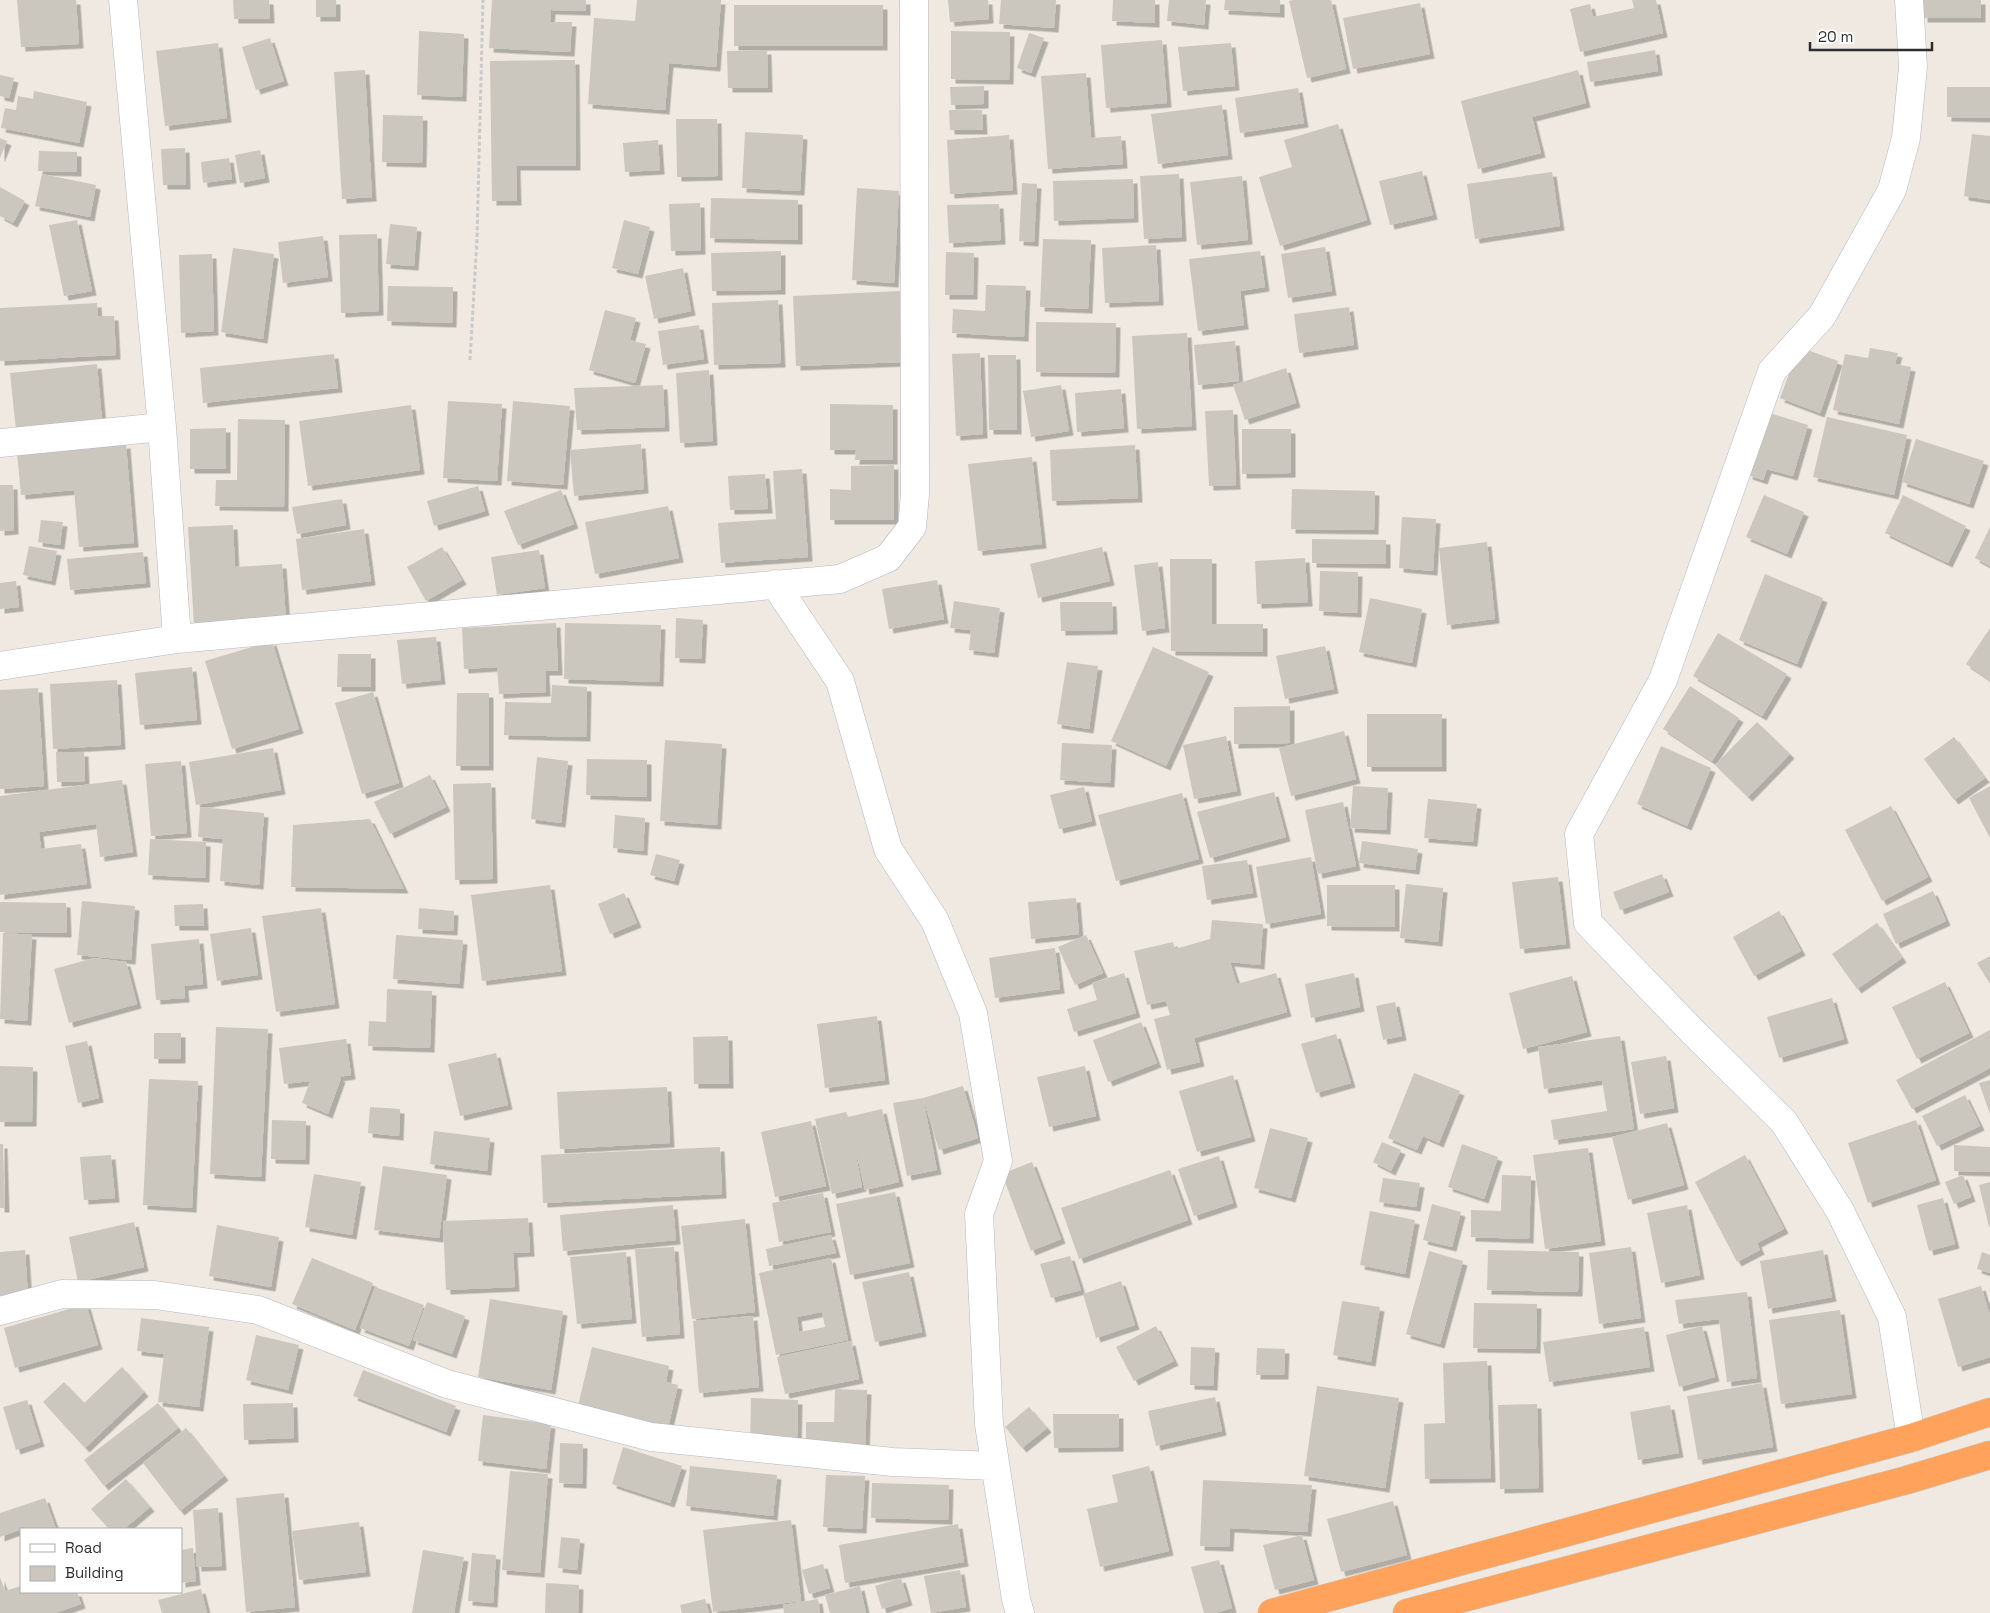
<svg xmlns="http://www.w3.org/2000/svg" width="1990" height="1613" viewBox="0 0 1990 1613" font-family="'Space Grotesk',sans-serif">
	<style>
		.building { fill: #cbc7bf; fill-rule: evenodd; filter: url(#shadow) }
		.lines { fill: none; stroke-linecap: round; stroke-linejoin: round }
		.street-casing { stroke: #b4b7c1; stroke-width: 29 }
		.highway-casing { stroke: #c9c9c9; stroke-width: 29 }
		.path { stroke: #c9c9c9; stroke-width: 3; stroke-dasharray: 4 2.5; stroke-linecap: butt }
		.street { stroke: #fff; stroke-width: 28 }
		.highway { stroke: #ffa35c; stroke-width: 28 }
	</style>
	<defs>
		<filter id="shadow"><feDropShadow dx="4.5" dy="4.5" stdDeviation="0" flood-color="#0004"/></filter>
	</defs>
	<rect width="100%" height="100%" fill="#efe9e1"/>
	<!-- building -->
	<path class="building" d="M17 0H76L79 44 21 47Z
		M233 0H269L270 19H234Z
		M316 0H336V17H316Z
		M492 0H586V11L551 10 550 22H572L570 52 489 48Z
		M637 0H721L716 67 669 63 665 110 588 104 594 18 635 21Z
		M948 0H988L989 19 950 22Z
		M1001 0H1056L1054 28 999 24Z
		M1113 0H1155V23L1112 21Z
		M1169 0H1206L1204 25 1167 21Z
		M1225 0H1280V13L1224 10Z
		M1292 0H1331L1346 69 1307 78 1289 1Z
		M1632 0H1656L1663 33 1580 52 1570 9 1590 4 1593 17 1634 8Z
		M1923 0H1981V18H1923Z
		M1420 3 1430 54 1353 69 1343 18Z
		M734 5H883V46H734Z
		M419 31 464 34 462 97 417 95Z
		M951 31 1010 32 1009 80 951 79Z
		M1029 33 1044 38 1031 73 1017 68Z
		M270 38 284 81 256 90 242 47Z
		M1162 40 1167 103 1106 108 1101 45Z
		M218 43 227 118 165 126 156 51Z
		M1231 43 1235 86 1183 91 1178 47Z
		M767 50 768 88H728L727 51Z
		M1655 50 1658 71 1590 82 1587 62Z
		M575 60 576 166H516L517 201H492L490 61Z
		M365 70 372 197 342 199 334 72Z
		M1578 70 1586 103 1532 117 1541 153 1478 169 1461 101Z
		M1086 73 1091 138 1121 136 1123 164 1048 169 1041 76Z
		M0 75 14 78 9 98 0 96Z
		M984 86V104L951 105 950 87Z
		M1947 87H1990V118L1947 117Z
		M1298 88 1304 123 1240 133 1235 98Z
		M34 91 87 102 79 143 1 128 5 108 16 110 18 96 33 99Z
		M1222 105 1228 155 1158 164 1151 114Z
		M949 110H982L983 130H950Z
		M383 115 423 116 422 163 382 162Z
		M676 119H717L718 176 677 177Z
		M1338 124 1367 220 1280 246 1259 177 1292 167 1284 140Z
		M745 132 803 135 800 191 742 188Z
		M1972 134 1990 136V200L1964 196Z
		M1009 135 1013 190 950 194 947 140Z
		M0 138 7 141 0 158Z
		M658 140 660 170 625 172 623 143Z
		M185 148 186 185H163L161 149Z
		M260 150 265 178 240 183 235 155Z
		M39 151 77 152V172L38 171Z
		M229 158 232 179 203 183 201 162Z
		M1422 171 1433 215 1390 225 1379 181Z
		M1552 172 1560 226 1475 239 1467 184Z
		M42 174 96 185 90 217 35 206Z
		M1179 174 1182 237 1144 239 1140 176Z
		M1242 176 1248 240 1197 245 1190 182Z
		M1133 179 1134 218 1054 221 1053 181Z
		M1022 183 1037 184 1034 242 1019 241Z
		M0 187 25 201 13 223 0 216Z
		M857 188 899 191 894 283 852 280Z
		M711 198 798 200V240L710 238Z
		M700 203 701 250 671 251 669 204Z
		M999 204 1001 240 949 243 947 205Z
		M77 220 92 291 64 296 49 225Z
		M624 220 650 227 638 274 612 268Z
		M390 224 417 227 414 266 386 264Z
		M377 234 379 311 341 313 339 235Z
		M323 236 328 277 283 283 278 242Z
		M1043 239 1091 240 1088 309 1040 307Z
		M1156 245 1159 301 1105 303 1102 248Z
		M1325 247 1332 291 1288 298 1281 254Z
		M233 248 274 254 263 339 221 332Z
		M781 251V290L712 291 711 253Z
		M1260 251 1265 287 1240 291 1244 325 1198 331 1189 259Z
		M946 252 974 253 973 295H945Z
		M212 254 214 331 181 333 179 255Z
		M683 268 691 311 654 319 645 276Z
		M986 285 1026 286 1024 337 952 333 953 309 985 311Z
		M388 286 453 287 452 323 387 321Z
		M900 291 903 362 796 366 793 296Z
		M778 300 781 363 714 365 712 303Z
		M97 303 98 316H114L116 355 0 361V308Z
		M1349 307 1354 345 1299 353 1294 314Z
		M605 310 636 318 630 340 646 344 635 383 589 370Z
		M1036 322 1116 323 1115 373 1036 372Z
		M699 325 704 359 663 365 658 331Z
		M1187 333 1192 426 1137 429 1132 336Z
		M1235 341 1239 381 1198 385 1194 345Z
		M1799 347 1838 361 1820 413 1780 398Z
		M1870 348 1898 353 1895 364 1911 367 1899 424 1833 410 1845 354 1868 358Z
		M980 353 983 434 956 436 952 354Z
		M334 354 338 388 203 403 200 368Z
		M988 355H1016L1017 430H989Z
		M97 364 102 421 16 430 10 373Z
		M1286 368 1296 403 1245 420 1233 385Z
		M709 370 713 441 680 443 676 373Z
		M663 385 665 427 577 430 574 388Z
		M1061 385 1069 431 1031 437 1023 391Z
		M1121 389 1124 428 1077 432 1075 393Z
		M448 401 502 404 497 481 443 478Z
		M513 401 570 406 563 485 507 481Z
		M830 404 893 405V460H855L856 450H830Z
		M411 405 420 470 308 486 299 421Z
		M1233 410 1236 485 1209 486 1205 411Z
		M1766 412 1808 425 1793 476 1767 469 1763 480 1748 475Z
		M1827 417 1907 435 1894 495 1813 477Z
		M238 419 285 420 284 507 215 506 216 480H237Z
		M226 428V469H190V429Z
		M1242 429H1291V473L1242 474Z
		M1916 439 1984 461 1969 504 1902 482Z
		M126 444 134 543 79 547 74 490 21 495 17 453Z
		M641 444 644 489 574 496 570 450Z
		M1135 445 1138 498 1052 501 1050 450Z
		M1032 457 1042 544 978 551 968 464Z
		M894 465V520H830V489L851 490V466Z
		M802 469 808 557 721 563 718 523 776 519 773 471Z
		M765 474 768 509 730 510 728 476Z
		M0 485H13L14 530 0 531Z
		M478 486 485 511 434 526 427 501Z
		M1292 489 1375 491 1374 530 1291 529Z
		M561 490 574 524 518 545 504 511Z
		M1764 495 1804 512 1787 554 1746 537Z
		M1903 495 1966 526 1948 563 1885 533Z
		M342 499 346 525 297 534 292 507Z
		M668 506 679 558 595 574 585 522Z
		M1402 517 1436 519 1433 571 1399 568Z
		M41 520 63 522 60 545 38 542Z
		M233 525 235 567 282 564 286 620 194 625 188 527Z
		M1990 527V566L1975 558Z
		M364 529 371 581 302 590 296 539Z
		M1312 539 1386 540V564L1312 563Z
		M1487 542 1495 619 1447 625 1439 548Z
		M29 546 57 551 51 581 23 575Z
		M442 547 462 580 426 601 407 567Z
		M1102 547 1110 581 1038 598 1030 564Z
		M539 550 545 588 497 595 491 557Z
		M143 552 146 583 70 590 67 559Z
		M1305 558 1308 602 1257 604 1255 561Z
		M1170 559H1212V624H1263V652L1171 651Z
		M1158 562 1165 628 1142 631 1134 565Z
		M1320 571 1358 572 1357 613 1319 611Z
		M1765 574 1823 598 1797 664 1739 640Z
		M937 580 944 619 889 629 882 589Z
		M16 581 19 607 0 609V583Z
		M1370 598 1422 609 1412 663 1359 652Z
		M954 601 1000 608 994 653 969 650 971 630 950 628Z
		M1060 602H1112L1113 630 1061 631Z
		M676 618 703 620 701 659 675 658Z
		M556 623 558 671H545L546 692 499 694 497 667 464 669 462 628Z
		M565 623 661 625 659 682 564 679Z
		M1990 628V680L1966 664Z
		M1718 633 1787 674 1762 716 1693 676Z
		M436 637 441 680 402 684 397 640Z
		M272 641 299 729 232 749 205 661Z
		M1325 646 1334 689 1285 699 1276 656Z
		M1153 647 1209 672 1166 766 1111 741Z
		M338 654H371V687H337Z
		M1067 662 1098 666 1089 729 1057 724Z
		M192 667 197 720 140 725 135 673Z
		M117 680 121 745 53 749 50 684Z
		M552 685 587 687 586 737 504 735 505 702 551 703Z
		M1690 686 1739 718 1712 761 1663 729Z
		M38 688 44 786 0 789V690Z
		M373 692 399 783 362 794 335 703Z
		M457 693H489V766H456Z
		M1290 706V743L1234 744V707Z
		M1367 714H1442V767H1367Z
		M1757 722 1790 754 1748 797 1715 765Z
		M1344 731 1356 779 1291 796 1279 748Z
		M1226 736 1237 791 1194 799 1183 745Z
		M1954 737 1985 778 1954 800 1924 759Z
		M665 740 722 744 717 825 660 821Z
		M1062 743 1112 745 1110 783 1060 780Z
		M1661 746 1711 768 1687 826 1637 804Z
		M273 748 281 790 196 805 189 762Z
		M56 752H84L85 781 57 782Z
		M537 757 568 761 561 823 531 819Z
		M587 759 647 760V797L586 795Z
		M181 761 187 833 151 836 145 764Z
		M430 775 446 807 390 834 374 802Z
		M122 780 133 852 100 857 96 824 39 832 41 849 81 844 87 884 0 895V796Z
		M491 783 493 879 455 880 453 784Z
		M1353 786 1388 788 1386 830 1350 828Z
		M1990 786V838L1969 798Z
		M1084 787 1092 821 1059 829 1050 795Z
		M1274 792 1286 837 1210 858 1197 812Z
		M1182 793 1199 859 1116 881 1098 815Z
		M1428 799 1477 804 1473 842 1424 838Z
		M1343 802 1356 866 1318 874 1305 810Z
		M1891 806 1928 877 1882 901 1845 830Z
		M200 807 264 813 259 885 220 881 223 839 198 837Z
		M615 815 645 818 643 851 613 848Z
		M370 819 404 889 291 887 293 825Z
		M150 839 206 842 205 878 148 875Z
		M1362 841 1418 849 1415 870 1359 863Z
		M656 854 680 860 674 881 650 875Z
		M1311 857 1321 914 1266 924 1256 867Z
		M1247 860 1253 893 1207 900 1202 866Z
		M1662 874 1669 892 1620 910 1613 892Z
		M1558 877 1566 944 1520 949 1512 882Z
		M1406 884 1443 888 1438 942 1400 938Z
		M550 885 562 971 482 981 471 895Z
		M1327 885H1395V927L1327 926Z
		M1933 891 1946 921 1896 944 1883 914Z
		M624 893 637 923 610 934 598 904Z
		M1076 898 1079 934 1031 939 1028 902Z
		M82 901 135 906 131 960 77 955Z
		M0 902 66 903 67 933 0 932Z
		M203 904 204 926H175L174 905Z
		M321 908 335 1004 276 1012 262 916Z
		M419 908 454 911 453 931 418 929Z
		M1779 911 1801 951 1754 976 1733 937Z
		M1212 920 1263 924 1260 965 1230 962 1237 984 1276 973 1287 1012 1194 1038 1200 1062 1167 1070 1154 1019 1170 1015 1166 1001 1147 1005 1134 951 1173 942 1175 949 1210 939Z
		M1877 923 1902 958 1857 989 1832 954Z
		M251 928 258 975 217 981 210 934Z
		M3 933 32 935 27 1021 0 1019Z
		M396 935 463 940 459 984 393 979Z
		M1086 935 1103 973 1075 985 1058 947Z
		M199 939 203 984 184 986 185 998 156 1000 151 944Z
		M1055 948 1060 989 995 998 989 958Z
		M1990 956V984L1977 963Z
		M94 958 126 962 137 1004 69 1023 54 969Z
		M1124 973 1136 1013 1074 1032 1067 1009 1097 1000 1092 983Z
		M1354 973 1360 1007 1311 1018 1305 984Z
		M1572 976 1587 1032 1523 1049 1509 993Z
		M1945 982 1969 1033 1917 1059 1892 1007Z
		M387 989 432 991 430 1048 368 1046 369 1021 386 1022Z
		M1832 998 1844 1039 1779 1058 1767 1017Z
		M1395 1002 1402 1036 1383 1040 1376 1006Z
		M877 1016 885 1080 825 1088 817 1024Z
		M1141 1022 1157 1063 1108 1082 1093 1040Z
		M216 1027 268 1029 261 1177 210 1174Z
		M1990 1030V1068L1912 1109 1896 1080Z
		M154 1033H181V1059H154Z
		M1336 1034 1351 1083 1316 1093 1301 1044Z
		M728 1036 729 1084H694L693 1037Z
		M1620 1036 1634 1129 1554 1140 1551 1120 1607 1111 1602 1080 1544 1089 1538 1047Z
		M346 1039 351 1075 338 1077 341 1078 328 1114 302 1103 310 1081 284 1084 279 1048Z
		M87 1041 99 1098 78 1103 65 1046Z
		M496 1053 508 1105 460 1116 448 1064Z
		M1666 1056 1674 1108 1640 1114 1631 1062Z
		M0 1066 33 1067 32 1122H0Z
		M1085 1066 1096 1116 1049 1127 1037 1077Z
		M1414 1073 1460 1091 1439 1143 1423 1136 1417 1150 1388 1138Z
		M1233 1075 1251 1137 1197 1152 1179 1091Z
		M149 1079 198 1081 192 1208 143 1205Z
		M1990 1080V1114L1979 1083Z
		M963 1086 978 1138 939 1150 923 1098Z
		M667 1087 670 1143 560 1149 557 1092Z
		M1965 1095 1980 1126 1937 1146 1922 1116Z
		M923 1098 937 1170 907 1176 893 1103Z
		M370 1107 400 1109 399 1136 368 1133Z
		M882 1109 899 1182 865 1190 852 1134 862 1187 832 1194 815 1119 846 1112 848 1117Z
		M272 1120 306 1121 305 1160 271 1159Z
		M1916 1120 1936 1180 1868 1203 1848 1143Z
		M811 1121 826 1186 775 1197 761 1132Z
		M1667 1123 1684 1185 1628 1200 1612 1137Z
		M1270 1128 1308 1138 1291 1198 1254 1188Z
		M434 1131 490 1138 487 1171 430 1164Z
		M1382 1142 1401 1150 1391 1171 1373 1162Z
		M0 1144H3L5 1208H0Z
		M1462 1144 1498 1157 1484 1199 1448 1187Z
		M1954 1145 1990 1147V1172L1954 1171Z
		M720 1147 722 1194 543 1203 541 1155Z
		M1588 1148 1601 1241 1545 1249 1533 1155Z
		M111 1155 115 1198 84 1200 80 1157Z
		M1745 1155 1784 1229 1757 1243 1760 1250 1737 1262 1695 1182Z
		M1219 1156 1233 1203 1194 1216 1178 1169Z
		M1032 1162 1061 1239 1031 1251 1002 1174Z
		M383 1166 447 1175 439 1238 374 1230Z
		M1170 1170 1188 1220 1079 1259 1061 1208Z
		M314 1174 361 1182 352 1235 305 1227Z
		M1502 1175 1531 1176 1529 1239 1471 1237V1210L1501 1211Z
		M1963 1175 1971 1197 1954 1204 1945 1182Z
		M1383 1178 1420 1183 1416 1207 1379 1202Z
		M1990 1182V1227H1989L1979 1185Z
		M895 1192 910 1263 850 1275 836 1204Z
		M823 1193 831 1232 779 1242 772 1203Z
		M1943 1198 1955 1244 1929 1251 1917 1205Z
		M1432 1204 1461 1212 1452 1247 1423 1240Z
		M673 1205 676 1240 563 1251 560 1215Z
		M1687 1205 1700 1275 1661 1283 1647 1213Z
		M1370 1211 1415 1220 1405 1274 1360 1265Z
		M528 1218 530 1252 513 1253 515 1287 446 1290 443 1221Z
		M745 1219 755 1312 692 1319 681 1226Z
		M134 1222 144 1267 78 1282 69 1237Z
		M217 1225 279 1237 271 1287 209 1276Z
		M831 1235 836 1253 769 1266 766 1249Z
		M674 1247 680 1334 642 1337 635 1249Z
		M1631 1247 1641 1318 1599 1324 1589 1253Z
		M25 1250 28 1297 0 1299V1252Z
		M1488 1250 1579 1252 1578 1292 1487 1290Z
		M1823 1250 1832 1297 1768 1309 1760 1261Z
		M1429 1251 1463 1261 1440 1344 1406 1334Z
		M626 1252 632 1319 577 1324 570 1257Z
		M1982 1252 1990 1255V1273L1977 1269Z
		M1070 1256 1081 1290 1051 1298 1040 1264Z
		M312 1258 373 1283 355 1330 292 1304Z
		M831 1258 848 1340 776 1355 759 1273ZM822 1312 825 1327 799 1332 797 1317Z
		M909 1272 922 1332 875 1342 862 1282Z
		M1121 1281 1135 1325 1096 1338 1083 1294Z
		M1981 1286 1990 1315V1357L1958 1367 1938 1299Z
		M375 1287 424 1305 409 1346 360 1328Z
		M1747 1292 1757 1378 1727 1382 1719 1319 1679 1324 1675 1300Z
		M490 1299 563 1311 551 1390 478 1377Z
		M1342 1301 1380 1307 1371 1362 1333 1355Z
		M427 1302 465 1316 452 1354 413 1340Z
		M1474 1303 1537 1304 1536 1349 1473 1348Z
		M86 1304 98 1345 15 1368 4 1328Z
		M1840 1310 1852 1394 1781 1404 1769 1320Z
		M753 1316 759 1387 699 1393 693 1321Z
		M141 1318 209 1327 199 1407 158 1402 164 1354 137 1351Z
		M1156 1326 1174 1361 1134 1381 1116 1347Z
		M1702 1326 1715 1377 1679 1387 1666 1335Z
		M1644 1327 1650 1367 1549 1382 1543 1342Z
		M256 1335 299 1345 288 1390 246 1380Z
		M851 1341 859 1379 785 1394 777 1357Z
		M592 1347 669 1366 666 1382 678 1385 667 1432 577 1410Z
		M1191 1347 1215 1348 1213 1386 1190 1385Z
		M1257 1348 1285 1349 1284 1375H1256Z
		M1487 1361 1491 1478 1425 1479 1424 1424 1445 1423 1443 1363Z
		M122 1367 144 1392 85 1448 43 1402 64 1382 84 1403Z
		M363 1370 456 1406 446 1432 353 1396Z
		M1762 1383 1773 1447 1698 1460 1687 1396Z
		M1317 1386 1399 1398 1385 1488 1304 1476Z
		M835 1389 867 1390 865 1450 806 1447V1422H834Z
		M1215 1397 1222 1431 1156 1446 1148 1411Z
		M751 1398 798 1400 797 1444 750 1442Z
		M27 1400 40 1442 16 1450 3 1407Z
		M158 1403 178 1428 104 1486 84 1460Z
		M293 1403 294 1438 244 1440 243 1404Z
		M1537 1404 1539 1488 1500 1489 1498 1405Z
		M1670 1405 1679 1453 1638 1460 1630 1412Z
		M1029 1407 1047 1428 1022 1448 1005 1427Z
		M1053 1414H1119V1447L1054 1448Z
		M483 1415 551 1424 546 1469 478 1461Z
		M186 1428 224 1476 180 1511 143 1463Z
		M560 1443 583 1444 582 1484 559 1483Z
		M623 1447 682 1466 670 1503 612 1484Z
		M690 1466 777 1475 773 1516 686 1506Z
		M1149 1466 1169 1551 1100 1567 1087 1509 1118 1502 1112 1475Z
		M510 1471 548 1474 540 1573 502 1570Z
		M826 1475 865 1476 862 1529 823 1527Z
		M126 1479 150 1507 124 1529H109L91 1509Z
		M1203 1480 1312 1485 1307 1532 1230 1528 1229 1547 1200 1546Z
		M872 1483 949 1485 948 1520 871 1518Z
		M284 1493 295 1607 246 1612 236 1498Z
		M45 1498 56 1529H21V1536L19 1530 0 1537V1513Z
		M1393 1501 1407 1555 1341 1572 1327 1519Z
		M218 1508 222 1566 197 1567 193 1510Z
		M791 1520 801 1601 713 1612 703 1530Z
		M359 1522 366 1572 299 1580 292 1531Z
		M958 1524 964 1562 845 1583 839 1545Z
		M1302 1535 1314 1580 1275 1590 1263 1545Z
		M561 1537 580 1539 577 1570 558 1568Z
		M193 1548 196 1581 181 1583V1550Z
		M423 1550 464 1557 454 1613H412Z
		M472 1553 496 1555 493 1603 468 1601Z
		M1219 1560 1232 1608 1215 1613H1204L1191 1567Z
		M823 1564 830 1588 809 1594 802 1570Z
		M960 1570 966 1607 931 1613 924 1576Z
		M0 1577 5 1591 21 1586V1592H77L81 1604 55 1613H0Z
		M901 1578 908 1601 882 1609 875 1586Z
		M546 1583 579 1585 578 1613H545Z
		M860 1586 866 1613H830L825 1595Z
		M201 1589 207 1613H162L158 1600Z
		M705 1599 709 1613H682L680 1605Z
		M818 1599 820 1613H784L783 1605Z"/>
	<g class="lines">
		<defs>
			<path id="street" d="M123 0 162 427 177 639
				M1909 0 1913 67 1906 138 1892 190 1822 316 1772 371 1663 680 1579 834 1588 923 1693 1032 1784 1122 1840 1211 1892 1317 1911 1438
				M0 443 162 427
				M775 584 840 681 888 849 935 921 973 1013 998 1161 979 1214 989 1424 1016 1599 1020 1613
				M0 666 177 639 840 579 888 558 912 527 915 494 914 0
				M0 1311 62 1294 155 1295 258 1310 447 1384 651 1437 893 1462 995 1466"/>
			<path id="highway" d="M1272 1613 1911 1438 1990 1412
				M1407 1613 1907 1480 1990 1455"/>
		</defs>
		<!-- street casing -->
		<use href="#street" class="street-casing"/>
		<!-- highway casing -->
		<use href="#highway" class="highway-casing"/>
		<!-- path -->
		<path class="path" d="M470 360 477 239 483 0"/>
		<!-- street -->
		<use href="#street" class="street"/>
		<!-- highway -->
		<use href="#highway" class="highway"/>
	</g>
	<!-- legend -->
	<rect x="20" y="1528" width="162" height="65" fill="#ffffff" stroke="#ababab"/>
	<rect x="30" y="1544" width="25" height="8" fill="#ffffff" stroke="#ababab"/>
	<text x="65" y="1553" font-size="15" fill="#2e2e2e">Road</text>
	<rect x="30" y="1566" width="25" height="15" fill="#cbc7bf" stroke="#ababab"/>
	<text x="65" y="1578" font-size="15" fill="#2e2e2e">Building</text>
	<!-- scale -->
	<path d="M1810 42v8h122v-8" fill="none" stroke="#2e2e2e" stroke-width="2.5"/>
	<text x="1818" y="42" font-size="15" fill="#2e2e2e" stroke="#ffffff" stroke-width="4" paint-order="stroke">20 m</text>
</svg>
